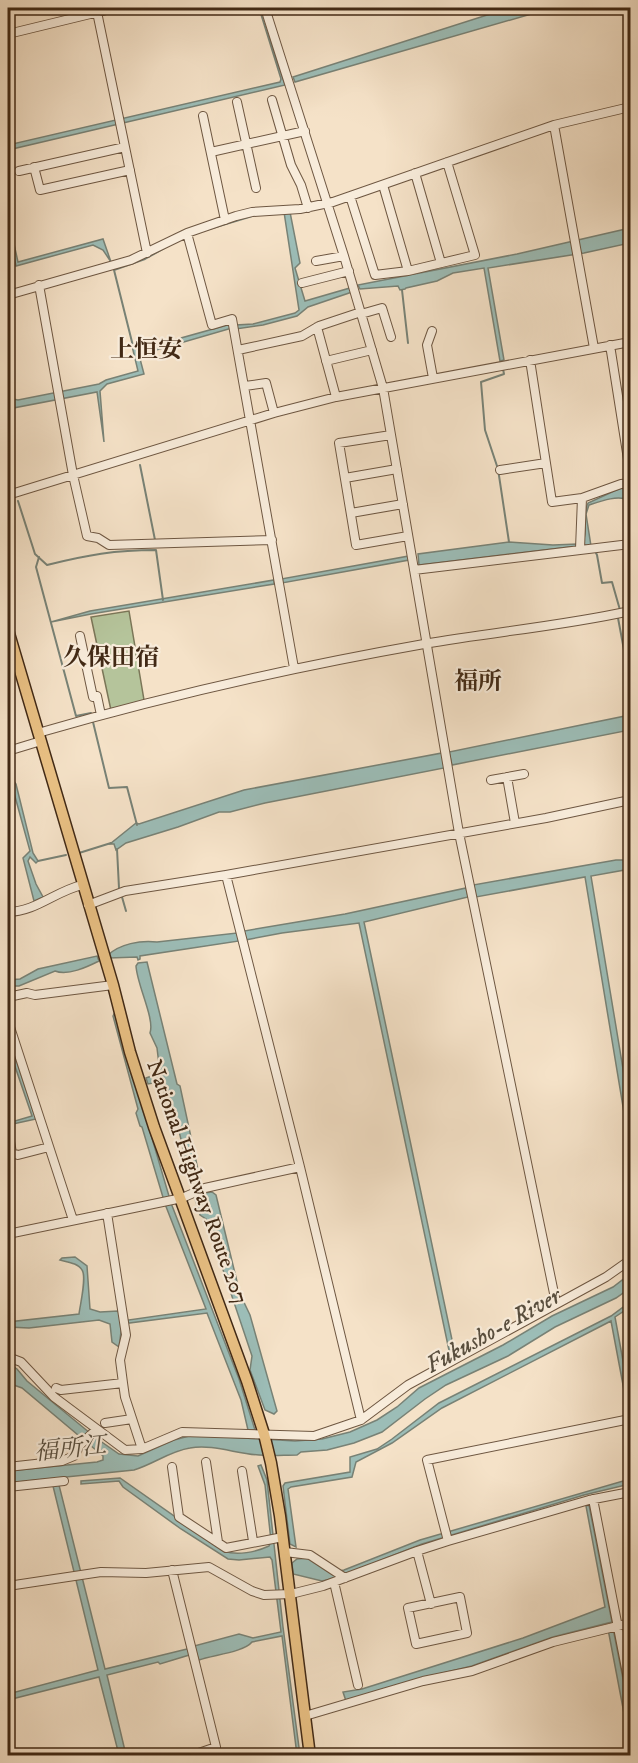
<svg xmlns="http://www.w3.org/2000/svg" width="638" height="1763" viewBox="0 0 638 1763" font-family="'IM FELL DW Pica','Noto Serif JP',serif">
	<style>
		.green { fill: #b5c49b; stroke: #7b7658; stroke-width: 1.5 }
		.water { fill: #9cbdb7; stroke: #788276; stroke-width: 1.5 }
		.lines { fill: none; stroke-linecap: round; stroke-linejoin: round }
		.stream { stroke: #788276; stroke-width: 2 }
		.minor-casing { stroke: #6e5742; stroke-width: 10 }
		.highway-casing { stroke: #412915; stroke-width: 13 }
		.minor { stroke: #f8ecdb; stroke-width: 8 }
		.highway { stroke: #eac184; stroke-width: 10 }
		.labels { text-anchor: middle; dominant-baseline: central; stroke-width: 4.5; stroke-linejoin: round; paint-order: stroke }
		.street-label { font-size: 22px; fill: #412915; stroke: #f8ecdb }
		.neighbourhood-label { font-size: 24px; font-weight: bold; fill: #412915; stroke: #f8ecdb }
		.water-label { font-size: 24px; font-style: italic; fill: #584e3e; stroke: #f8ecdb }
	</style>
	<rect width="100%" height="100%" fill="#f5e2c8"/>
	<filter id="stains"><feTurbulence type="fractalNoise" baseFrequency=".00333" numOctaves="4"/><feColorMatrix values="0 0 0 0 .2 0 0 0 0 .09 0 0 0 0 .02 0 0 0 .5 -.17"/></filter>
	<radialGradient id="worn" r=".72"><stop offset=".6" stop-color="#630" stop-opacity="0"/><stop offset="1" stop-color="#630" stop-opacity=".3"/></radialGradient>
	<!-- green -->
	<path class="green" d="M129 611 145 706 112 715 91 617Z"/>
	<!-- water -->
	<path class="water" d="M259 8 285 85 8 150V145L280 82 281 79Z
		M509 8H552L295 82 293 77Z
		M284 212H290L300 263 295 268 305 301 350 288 352 292 308 307 297 316 263 325 236 329V325L253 324 295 313 299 310Z
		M8 217 18 262 103 239 111 262 103 250 93 245 16 266 8 229Z
		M630 228V243L584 253 488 268 504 360 500 361 484 268 453 273 437 281 406 288 405 289 400 290 398 286 360 289 358 285 517 254Z
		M231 324 232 328 139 355 144 374 107 384 100 391 104 442 97 392 8 409V398L18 400 99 384 106 380 138 371 132 346 136 345 138 350Z
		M625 486 630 488V508L629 500C617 495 601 501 589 505L586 514 591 546 581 545C590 532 581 517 588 503Z
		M509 542 553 545 577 544V546L419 565 418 554Z
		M409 556V560L282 583 281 579Z
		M274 580V584L91 614 51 622 90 611Z
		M630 715V730L452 765 449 752Z
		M442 753 444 768 265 803 230 812H219L178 827 126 843 116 850 114 844H110L136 823 139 824 244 790Z
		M11 777 16 784 33 853 38 861 36 863 30 857 28 861 36 884 43 897 34 901 23 858 30 851 11 782 8 783V778Z
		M616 860H630V869L591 876 630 1111V1149L585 877 476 897 473 885Z
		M466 888 468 897 364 922 455 1354 450 1355 359 923 282 933 245 940 244 931 345 914Z
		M237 933 239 941 140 956V959L138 960 137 957 109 958 108 955C120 944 140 940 157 942Z
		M97 956 99 961C87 967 68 976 55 971L19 986H8V980L20 979 38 969Z
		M147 962 177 1084 180 1086 201 1184 205 1193 212 1192 216 1195 240 1294 250 1315 277 1411 274 1414 265 1410 250 1370 252 1356 206 1219 200 1215 195 1199 200 1195 198 1185H195L187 1165 175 1114 159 1082 148 1084 146 1078 160 1073 157 1048 150 1033C155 1019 137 985 136 966L138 963Z
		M115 1012 171 1203 239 1379 255 1430H248L241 1400 207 1313 122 1324 119 1347 112 1342 110 1324 99 1320 29 1328 8 1327V1322L79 1314C80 1305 87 1277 82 1270 78 1263 67 1262 60 1260L62 1258 75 1257 87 1266 90 1309 100 1312 118 1311 122 1321 206 1309 165 1204 142 1127 140 1126 136 1113 138 1109 113 1016Z
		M8 1036 36 1119 8 1125V1123L32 1116 8 1046Z
		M630 1274V1288L616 1298 555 1327 508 1356 446 1385 425 1399 382 1432 354 1443 327 1450 301 1452 297 1455C284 1455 272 1456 259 1455 237 1454 213 1444 190 1448 170 1451 154 1464 134 1470L8 1483V1471L97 1462 103 1460V1456L22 1388 8 1383V1363L17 1369 27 1381 96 1438 119 1454 138 1456 174 1440 189 1436H209L295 1441 322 1439 350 1432 377 1420 397 1407 419 1388 503 1345 552 1316 613 1287Z
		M630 1302V1307L615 1317 630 1399V1422L611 1321 442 1408 392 1443 356 1462 352 1477 291 1487 288 1489 296 1547 290 1544 283 1486 285 1483 350 1472V1457L377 1449 392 1439 439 1403 611 1316Z
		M261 1465 267 1480 283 1627 300 1755H297L282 1636 252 1642C244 1652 213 1655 199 1660L196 1653 160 1664 158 1662 107 1675 126 1755H119L99 1677 8 1700V1694L98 1670 53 1486 59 1485 105 1669 187 1649H194V1646L239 1634 253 1638 281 1632 272 1560 270 1557 239 1560 228 1559 181 1529 123 1487 119 1481 81 1484V1481L120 1478 224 1551C237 1556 256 1552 269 1546L271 1541 265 1485 258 1466Z
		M630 1479V1484L584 1495 422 1544 336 1578 322 1581 293 1574 292 1563 297 1559 308 1558 331 1573 344 1570 420 1540Z
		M589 1505 612 1622 553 1637 472 1666 422 1678 346 1701 343 1692 362 1689 523 1638 605 1607 586 1506Z
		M613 1628 630 1714V1745L608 1629Z"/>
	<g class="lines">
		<!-- stream -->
		<path class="stream" d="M206 230 256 215
			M402 290 408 343
			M133 346 114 270 145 259 170 245
			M503 369 504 374 481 382 485 430 498 469 509 542
			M140 465 155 540
			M18 501 35 554 47 565C87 555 115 550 156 550L163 600
			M595 551 597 555 602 583 612 582 620 610
			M39 557 36 567 76 716 91 713
			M618 618 624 650 630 649
			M93 722 109 788 127 787 137 825
			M117 849 119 888
			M79 853 111 843
			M38 861 66 855
			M122 897 126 911"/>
		<defs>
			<path id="minor" d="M265 8 344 256 383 388 459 833 556 1303
				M97 12 147 253
				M8 34 115 8
				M272 100 291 165 301 185 308 208
				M237 102 256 188
				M203 116 225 220
				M554 125 594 348
				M211 152 305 131
				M34 167 40 190 130 170
				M19 171 125 147
				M415 173 441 263
				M383 185 408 271
				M350 196 375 275 408 271 475 255 447 162
				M187 233 212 325 232 319 294 668
				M316 261 344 256
				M302 283 349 271
				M39 285 73 475 87 536 98 538 109 545 272 540
				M8 295 131 260 187 233 236 216 252 212 300 209 333 202 554 125 630 107
				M361 314 382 308 391 337
				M317 327 336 397
				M432 331 427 345 433 378
				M610 345 630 472
				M238 350 302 336 319 326 361 312
				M530 360 552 502 582 498 621 484 630 483
				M326 361 372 350
				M245 386 266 383 274 413
				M391 435 339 443 356 545 408 536
				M500 470 546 463
				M345 478 397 469
				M8 495 274 413 336 397 630 342
				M351 513 403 504
				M580 549 582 498
				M414 570 630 544
				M80 636 93 697 97 696 101 715
				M38 733C165 696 294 667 424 644 492 632 563 626 630 611
				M8 751 41 741
				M507 777 515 823
				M491 780 524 774
				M226 875 300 1167 361 1420
				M88 905 125 891 226 875 546 818 630 800
				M8 912C35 912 56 891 82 885
				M8 997 27 993 35 995 113 985
				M8 1021 73 1220
				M8 1130 12 1153 18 1155 49 1147
				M107 1213 126 1335 120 1360 123 1383 125 1397 142 1449
				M8 1234 182 1198 205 1188 300 1167
				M8 1357 21 1362 54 1397 125 1450 142 1449 182 1432 314 1436 361 1420 408 1385 606 1277 630 1260
				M56 1388 61 1390 123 1383
				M105 1423 132 1419
				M206 1462 218 1542
				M8 1467 62 1461 74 1456 80 1445 97 1429
				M172 1467 179 1517 226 1548 283 1537
				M242 1471 253 1541
				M8 1487 64 1481
				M593 1499 630 1689
				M448 1541 427 1460 630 1419
				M417 1551 431 1604
				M285 1552 310 1555 345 1578
				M172 1570 216 1747 190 1756
				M334 1582 358 1685
				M8 1586 101 1572 146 1573 209 1567 252 1591 264 1595 291 1594 323 1586 417 1551 448 1541 589 1500 630 1492
				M460 1597 467 1633 416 1644 408 1608Z
				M305 1716 423 1681 472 1671 553 1642 630 1623"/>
			<path id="highway" d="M8 630 113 985 130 1052 154 1127 247 1381 264 1434 271 1463 280 1516 310 1756"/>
		</defs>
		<!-- minor casing -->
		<use href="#minor" class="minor-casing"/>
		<!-- highway casing -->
		<use href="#highway" class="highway-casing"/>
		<!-- minor -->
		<use href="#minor" class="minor"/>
		<!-- highway -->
		<use href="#highway" class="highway"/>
	</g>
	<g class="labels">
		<!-- street labels -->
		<g class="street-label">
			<text transform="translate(197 1182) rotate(70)">National Highway Route 207</text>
		</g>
		<!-- neighbourhood labels -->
		<g class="neighbourhood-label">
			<text x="146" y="350">上恒安</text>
			<text x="111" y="658">久保田宿</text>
			<text x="478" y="682">福所</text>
		</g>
		<!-- water labels -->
		<g class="water-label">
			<text transform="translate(493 1331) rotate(-29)">Fukusho-e River</text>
			<text transform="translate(70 1449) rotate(-6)">福所江</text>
		</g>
	</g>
	<!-- margin -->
	<rect width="638" height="1763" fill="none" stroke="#f5e2c8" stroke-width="30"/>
	<rect x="9" y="9" width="620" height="1745" fill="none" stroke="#412915" stroke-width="3"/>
	<rect x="15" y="15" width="608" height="1733" fill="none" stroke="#412915" stroke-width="1.5"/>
	<rect width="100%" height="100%" filter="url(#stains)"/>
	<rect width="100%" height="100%" fill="url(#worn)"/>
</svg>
